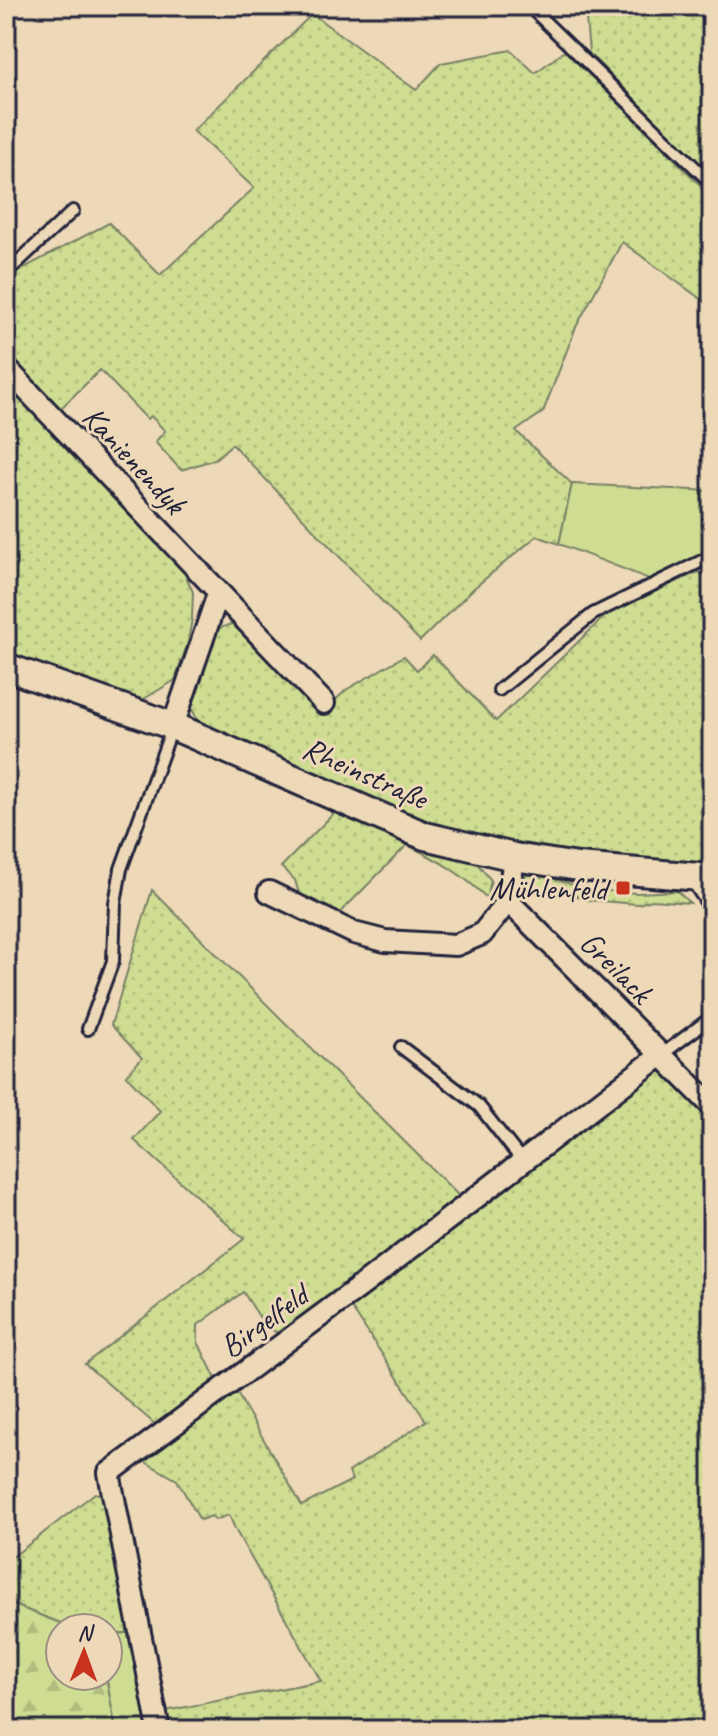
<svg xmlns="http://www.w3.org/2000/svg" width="718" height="1736" viewBox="0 0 718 1736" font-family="Caveat,sans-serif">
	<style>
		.grass { fill: url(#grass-dots); stroke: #788066; stroke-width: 2 }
		.forest { fill: url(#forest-firs); stroke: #788066; stroke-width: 2 }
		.garden { fill: #cedd91; stroke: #788066; stroke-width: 2 }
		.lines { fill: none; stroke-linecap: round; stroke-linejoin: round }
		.lane-casing { stroke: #22223b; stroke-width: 16 }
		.street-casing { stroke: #22223b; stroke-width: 26 }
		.secondary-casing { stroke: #22223b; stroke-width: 32 }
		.lane { stroke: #edd9b7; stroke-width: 10 }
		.street { stroke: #edd9b7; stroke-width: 20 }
		.secondary { stroke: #edd9b7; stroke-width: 26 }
		.poi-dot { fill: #c8321e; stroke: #edd9b7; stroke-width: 3 }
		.labels { text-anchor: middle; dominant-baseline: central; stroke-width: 6; stroke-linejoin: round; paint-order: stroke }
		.street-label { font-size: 32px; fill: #22223b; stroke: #edd9b7 }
		.poi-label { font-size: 32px; fill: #22223b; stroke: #edd9b7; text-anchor: end }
	</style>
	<defs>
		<pattern id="grass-dots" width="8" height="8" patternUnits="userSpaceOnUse" patternTransform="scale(2)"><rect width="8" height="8" fill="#cedd91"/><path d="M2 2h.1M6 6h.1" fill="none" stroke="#b1bd7e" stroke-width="1.8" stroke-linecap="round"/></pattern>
		<pattern id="forest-firs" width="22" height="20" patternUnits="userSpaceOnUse" patternTransform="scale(2)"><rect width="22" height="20" fill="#cedd91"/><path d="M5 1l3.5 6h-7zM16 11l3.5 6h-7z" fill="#b1bd7e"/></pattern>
	</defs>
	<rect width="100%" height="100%" fill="#edd9b7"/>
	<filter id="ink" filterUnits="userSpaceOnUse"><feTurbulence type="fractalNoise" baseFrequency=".0125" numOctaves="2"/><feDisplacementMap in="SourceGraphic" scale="16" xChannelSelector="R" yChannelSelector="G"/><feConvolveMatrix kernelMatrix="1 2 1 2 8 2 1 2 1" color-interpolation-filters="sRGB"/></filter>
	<g filter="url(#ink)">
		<!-- grass -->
		<path class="grass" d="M585 6H712V177L589 53Z
			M312 14 416 90 441 63 511 50 535 73 566 50 712 197V307L622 242 576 327 543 412 516 431 572 484 559 544 537 536 474 588 420 641 232 444 215 459 181 470 155 442 165 431 151 416 147 419 100 370 56 413 6 360V282L20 270 109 223 160 275 254 188 193 131Z
			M6 377 176 554 193 592 192 619 188 642 175 680 139 702 6 656Z
			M698 572 712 579V867L572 856 505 845 437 828 200 727 191 706 196 688 217 629 240 621 324 711 346 690 404 656 417 670 433 655 496 721 608 613Z
			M336 811 407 845 476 862 491 880 487 898C462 874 439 860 407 845L337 916 309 903 299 894 295 880 281 867Z
			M533 873 592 890 638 893 677 891 690 903 652 900 638 904 587 900 572 894 526 891 521 903 518 879Z
			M152 890 459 1196 419 1231 280 1334 266 1327 243 1292 198 1325V1342L217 1381 157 1426 85 1364 244 1239 134 1140 160 1111 126 1075 142 1058 111 1025Z
			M657 1068 712 1120V1730H169L165 1711 321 1681 236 1531 229 1515 215 1520 212 1516 200 1520 177 1480 140 1459 234 1388 302 1506 352 1480 349 1472 426 1421 349 1304Z
			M95 1493 106 1496 131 1632 108 1636V1628H73L6 1602V1562Z"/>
		<!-- forest -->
		<path class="forest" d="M6 1602 73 1628H60V1676H106L116 1730H19L15 1724 6 1718Z"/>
		<!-- garden -->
		<path class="garden" d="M572 484 712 491V550L649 579 559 544Z
			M131 1632 149 1730H116L106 1676H108V1636Z"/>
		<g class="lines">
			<defs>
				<path id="lane" d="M533 10 712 184
					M6 273 73 211
					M499 690 593 614 712 556
					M691 879 712 911
					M88 1029 113 961 115 903 121 869 172 728
					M401 1047 479 1106 523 1162
					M660 1056 712 1017"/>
				<path id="street" d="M6 368 324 703
					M173 726 218 594
					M514 857 508 901 712 1106
					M269 892 354 933 385 941 456 945 482 934 508 901
					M159 1730 109 1473 365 1283 660 1056"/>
				<path id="secondary" d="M6 667 173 726 425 836 514 857 578 867 712 878"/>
			</defs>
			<!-- lane casing -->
			<use href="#lane" class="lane-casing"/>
			<!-- street casing -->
			<use href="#street" class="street-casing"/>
			<!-- secondary casing -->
			<use href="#secondary" class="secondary-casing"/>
			<!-- lane -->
			<use href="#lane" class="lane"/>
			<!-- street -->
			<use href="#street" class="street"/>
			<!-- secondary -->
			<use href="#secondary" class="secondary"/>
		</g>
	</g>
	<!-- markers -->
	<rect class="poi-dot" x="615" y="880" width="16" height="16" rx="4"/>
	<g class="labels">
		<!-- street labels -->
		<g class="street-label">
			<text transform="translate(134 460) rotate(47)">Kanienendyk</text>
			<text transform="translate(365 773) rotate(24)">Rheinstraße</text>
			<text transform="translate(616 967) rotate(45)">Greilack</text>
			<text transform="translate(264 1321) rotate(-36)">Birgelfeld</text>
		</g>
		<!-- poi labels -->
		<g class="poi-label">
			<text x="607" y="888">Mühlenfeld</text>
		</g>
	</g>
	<!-- margin -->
	<rect width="718" height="1736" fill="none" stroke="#edd9b7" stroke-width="32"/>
	<rect x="16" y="16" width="686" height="1704" fill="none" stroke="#22223b" stroke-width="3" filter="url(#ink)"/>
	<!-- north arrow -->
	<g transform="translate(84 1652) rotate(1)"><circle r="38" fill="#edd9b7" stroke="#9c9085" stroke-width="2"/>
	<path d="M0-6L14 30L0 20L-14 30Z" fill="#c8321e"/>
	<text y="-12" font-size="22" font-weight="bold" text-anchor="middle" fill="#22223b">N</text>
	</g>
</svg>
